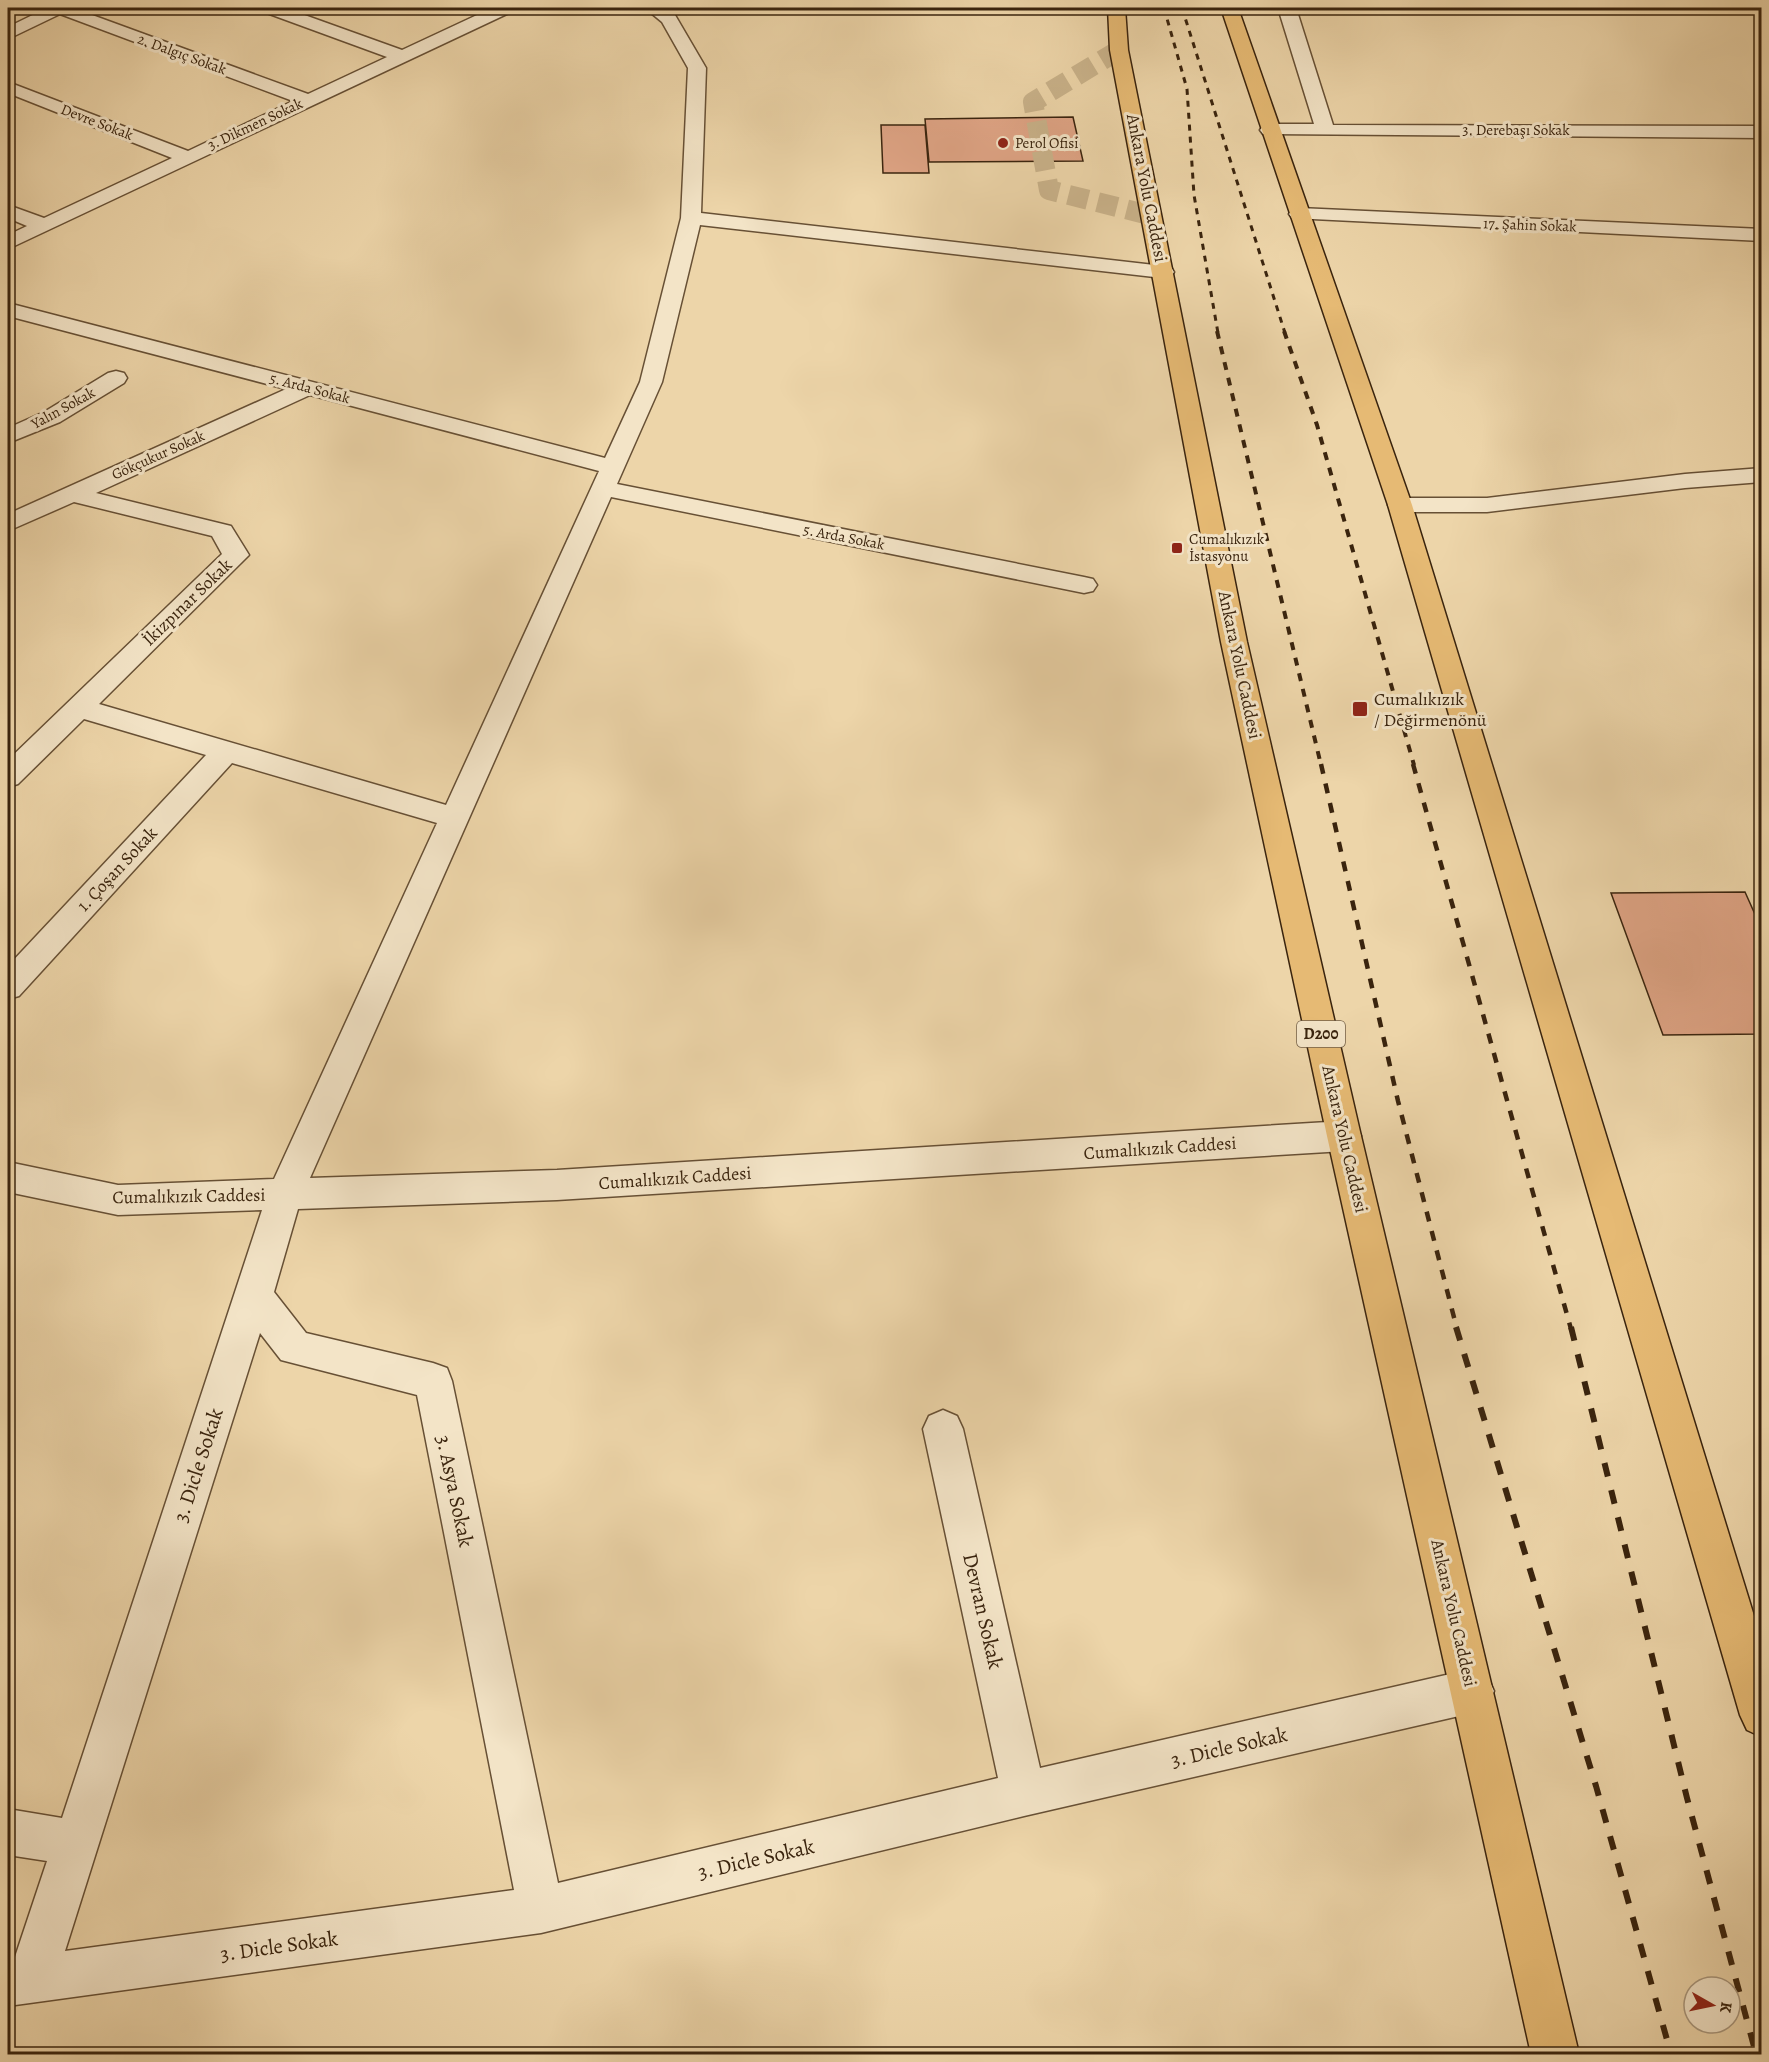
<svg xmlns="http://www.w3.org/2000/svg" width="1769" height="2062" viewBox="0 0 1769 2062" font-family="Alegreya,serif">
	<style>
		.building { fill: #dfa485; stroke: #3a240e; stroke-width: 1.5 }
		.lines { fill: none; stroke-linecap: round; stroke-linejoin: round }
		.minor-tunnel { stroke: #c9b28a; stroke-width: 20; stroke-dasharray: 20 10; stroke-linecap: butt }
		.minor-casing { stroke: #675035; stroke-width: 3 }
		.highway-casing { stroke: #3a240e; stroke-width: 3 }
		.minor { fill: #f3e4c7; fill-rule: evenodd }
		.highway { fill: #e6ba74; fill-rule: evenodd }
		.rail-far3 { stroke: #3a240e; stroke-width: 3; stroke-dasharray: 6 6; stroke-linecap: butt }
		.rail-far2 { stroke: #3a240e; stroke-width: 4; stroke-dasharray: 8 8; stroke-linecap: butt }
		.rail-far1 { stroke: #3a240e; stroke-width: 4.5; stroke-dasharray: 10 10; stroke-linecap: butt }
		.rail { stroke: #3a240e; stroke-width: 6; stroke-dasharray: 14 14; stroke-linecap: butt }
		.poi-dot { fill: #8f2418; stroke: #f3e4c7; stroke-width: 2 }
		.labels { text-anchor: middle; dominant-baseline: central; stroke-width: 6; stroke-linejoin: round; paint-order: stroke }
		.far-street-label { font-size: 15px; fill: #3a240e; stroke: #f3e4c7 }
		.far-poi-label { font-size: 15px; fill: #3a240e; stroke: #f3e4c7; text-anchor: start }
		.shield { fill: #f3e4c7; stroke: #725e46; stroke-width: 1.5 }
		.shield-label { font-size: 16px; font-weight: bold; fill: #3a240e }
		.street-label { font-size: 18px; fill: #3a240e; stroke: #f3e4c7 }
		.poi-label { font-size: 18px; fill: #3a240e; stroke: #f3e4c7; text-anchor: start }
		.near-street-label { font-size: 21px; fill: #3a240e; stroke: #f3e4c7 }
	</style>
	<rect width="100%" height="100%" fill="#edd5a9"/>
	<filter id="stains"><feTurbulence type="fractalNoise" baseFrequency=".00333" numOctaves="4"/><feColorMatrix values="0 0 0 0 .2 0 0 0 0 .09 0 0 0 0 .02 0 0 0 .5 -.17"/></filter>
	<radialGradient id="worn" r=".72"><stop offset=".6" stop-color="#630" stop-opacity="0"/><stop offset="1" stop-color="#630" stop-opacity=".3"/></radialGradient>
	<!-- building -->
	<path class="building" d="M1073 117 1083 161 929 162 925 119Z
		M881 125H925L929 173H883Z
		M1745 892 1762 930V1034L1663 1035 1611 893Z"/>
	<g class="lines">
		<!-- minor-tunnel -->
		<path class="minor-tunnel" d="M1119 50 1033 102 1049 190 1153 216"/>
		<defs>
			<path id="minor" d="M47 8H73L308 94 387 57 264 12 262 8H285L402 50 492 8H514L511 12 8 249V235L27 226 8 218V205L44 218 172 158 8 93V82L188 151 293 101 60 14 8 39V27Z
				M645 8H664L675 15 706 68 701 213 1163 266 1171 267 1174 272 1171 277 1163 278 700 225 662 382 617 484 1084 577 1093 579 1097 585 1093 591 1084 593 611 497 310 1178 557 1170 1344 1121 1356 1126 1361 1136 1356 1146 1344 1151 557 1200 298 1209 274 1292 306 1333 433 1363 447 1368 452 1381 558 1883 998 1778 923 1429 929 1416 943 1410 957 1416 963 1429 1040 1768 1472 1669 1487 1676 1494 1691 1487 1706 1472 1713 1024 1816 541 1933 8 2006V1958L15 1957 47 1861 8 1855V1809L62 1818 262 1210 118 1215 8 1192V1162L118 1185 274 1179 437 823 232 763 19 996 8 999V966L206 755 84 719 18 784 8 787V760L222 554 212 536 74 502 8 531V514L286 389 8 316V303L605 458 640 382 681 218 688 68 662 22ZM310 395 599 471 446 805 99 704 249 555 231 526 96 493ZM260 1333 281 1360 417 1395 514 1890 65 1951Z
				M1278 8H1296L1333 125 1762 126V138L1263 134 1260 130 1263 126 1270 124H1314Z
				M1299 208 1762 229V241L1292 218 1289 214 1292 210Z
				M116 371 124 373 127 378 124 383 60 422 8 443V428L44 412 108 373Z
				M1762 468V482L1685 488 1487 512H1400L1391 510 1388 505 1391 500 1400 498H1487L1685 474Z"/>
			<path id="highway" d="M1108 8H1125L1128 50 1247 642 1361 1136 1579 2054H1531L1327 1136 1221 642 1110 50Z
				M1221 8H1238L1412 505 1762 1642V1737L1747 1730 1740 1715 1388 505Z"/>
		</defs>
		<!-- minor casing -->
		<use href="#minor" class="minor-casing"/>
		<!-- highway casing -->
		<use href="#highway" class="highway-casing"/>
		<!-- minor -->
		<use href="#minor" class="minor"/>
		<!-- highway -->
		<use href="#highway" class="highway"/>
		<!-- rail-far3 -->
		<path class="rail-far3" d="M1164 8 1187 89 1194 195 1218 333
			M1182 8 1285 333"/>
		<!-- rail-far2 -->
		<path class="rail-far2" d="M1217 331 1321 765
			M1284 331 1317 425 1414 765"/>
		<!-- rail-far1 -->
		<path class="rail-far1" d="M1321 764 1398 1101 1457 1329
			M1413 764 1571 1329"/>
		<!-- rail -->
		<path class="rail" d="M1456 1327 1596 1786 1671 2054
			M1571 1327 1687 1798 1756 2054"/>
	</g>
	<!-- markers -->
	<g class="poi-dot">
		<circle cx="1003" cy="143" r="6"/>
		<rect x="1171" y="542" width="12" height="12" rx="3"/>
		<rect x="1352" y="701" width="16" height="16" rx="3"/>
	</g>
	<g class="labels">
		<!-- far-street labels -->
		<g class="far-street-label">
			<text transform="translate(182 54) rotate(20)">2. Dalgıç Sokak</text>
			<text transform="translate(97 122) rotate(21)">Devre Sokak</text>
			<text transform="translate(255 124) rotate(-25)">3. Dikmen Sokak</text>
			<text x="1516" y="130">3. Derebaşı Sokak</text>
			<text transform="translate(1530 225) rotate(2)">17. Şahin Sokak</text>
			<text transform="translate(310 388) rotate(15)">5. Arda Sokak</text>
			<text transform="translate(63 408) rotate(-29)">Yalın Sokak</text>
			<text transform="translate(158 455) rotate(-24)">Gökçukur Sokak</text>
			<text transform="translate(844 537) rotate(11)">5. Arda Sokak</text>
		</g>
		<!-- far-poi labels -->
		<g class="far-poi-label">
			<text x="1015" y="143">Perol Ofisi</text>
			<text x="1189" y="539">Cumalıkızık<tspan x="1189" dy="17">İstasyonu</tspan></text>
		</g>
		<!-- shield labels -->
		<rect class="shield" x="1297" y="1021" width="48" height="26" rx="4.5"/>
		<g class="shield-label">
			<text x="1321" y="1034">D200</text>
		</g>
		<!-- street labels -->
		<g class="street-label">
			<text transform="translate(1147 188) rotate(79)">Ankara Yolu Caddesi</text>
			<text transform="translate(187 602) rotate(-44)">İkizpınar Sokak</text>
			<text transform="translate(1240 665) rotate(78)">Ankara Yolu Caddesi</text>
			<text transform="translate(117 869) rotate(-47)">1. Çoşan Sokak</text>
			<text transform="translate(1345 1139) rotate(77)">Ankara Yolu Caddesi</text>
			<text transform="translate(1160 1148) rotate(-4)">Cumalıkızık Caddesi</text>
			<text transform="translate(675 1178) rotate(-4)">Cumalıkızık Caddesi</text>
			<text transform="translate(189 1196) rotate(-1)">Cumalıkızık Caddesi</text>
			<text transform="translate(1454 1613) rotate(77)">Ankara Yolu Caddesi</text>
		</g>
		<!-- poi labels -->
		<g class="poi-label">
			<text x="1374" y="699">Cumalıkızık<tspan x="1374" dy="21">/ Değirmenönü</tspan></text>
		</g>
		<!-- near-street labels -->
		<g class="near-street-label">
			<text transform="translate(198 1465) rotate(-72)">3. Dicle Sokak</text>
			<text transform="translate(455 1491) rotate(78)">3. Asya Sokak</text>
			<text transform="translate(983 1611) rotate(77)">Devran Sokak</text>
			<text transform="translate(1229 1747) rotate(-13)">3. Dicle Sokak</text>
			<text transform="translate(756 1859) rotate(-13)">3. Dicle Sokak</text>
			<text transform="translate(279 1946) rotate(-8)">3. Dicle Sokak</text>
		</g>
	</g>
	<!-- margin -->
	<rect width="1769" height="2062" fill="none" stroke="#edd5a9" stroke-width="30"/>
	<rect x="9" y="9" width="1751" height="2044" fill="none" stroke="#3a240e" stroke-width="3"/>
	<rect x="15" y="15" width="1739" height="2032" fill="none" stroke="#3a240e" stroke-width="1.5"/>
	<!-- north arrow -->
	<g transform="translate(1712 2005) rotate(99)"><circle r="28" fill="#f3e4c7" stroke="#a9977d" stroke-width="1.5"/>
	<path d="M0-4.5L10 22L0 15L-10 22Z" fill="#8f2418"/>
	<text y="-9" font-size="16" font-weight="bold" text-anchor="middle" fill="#3a240e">K</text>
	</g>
	<rect width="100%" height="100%" filter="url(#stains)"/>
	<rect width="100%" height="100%" fill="url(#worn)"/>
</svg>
